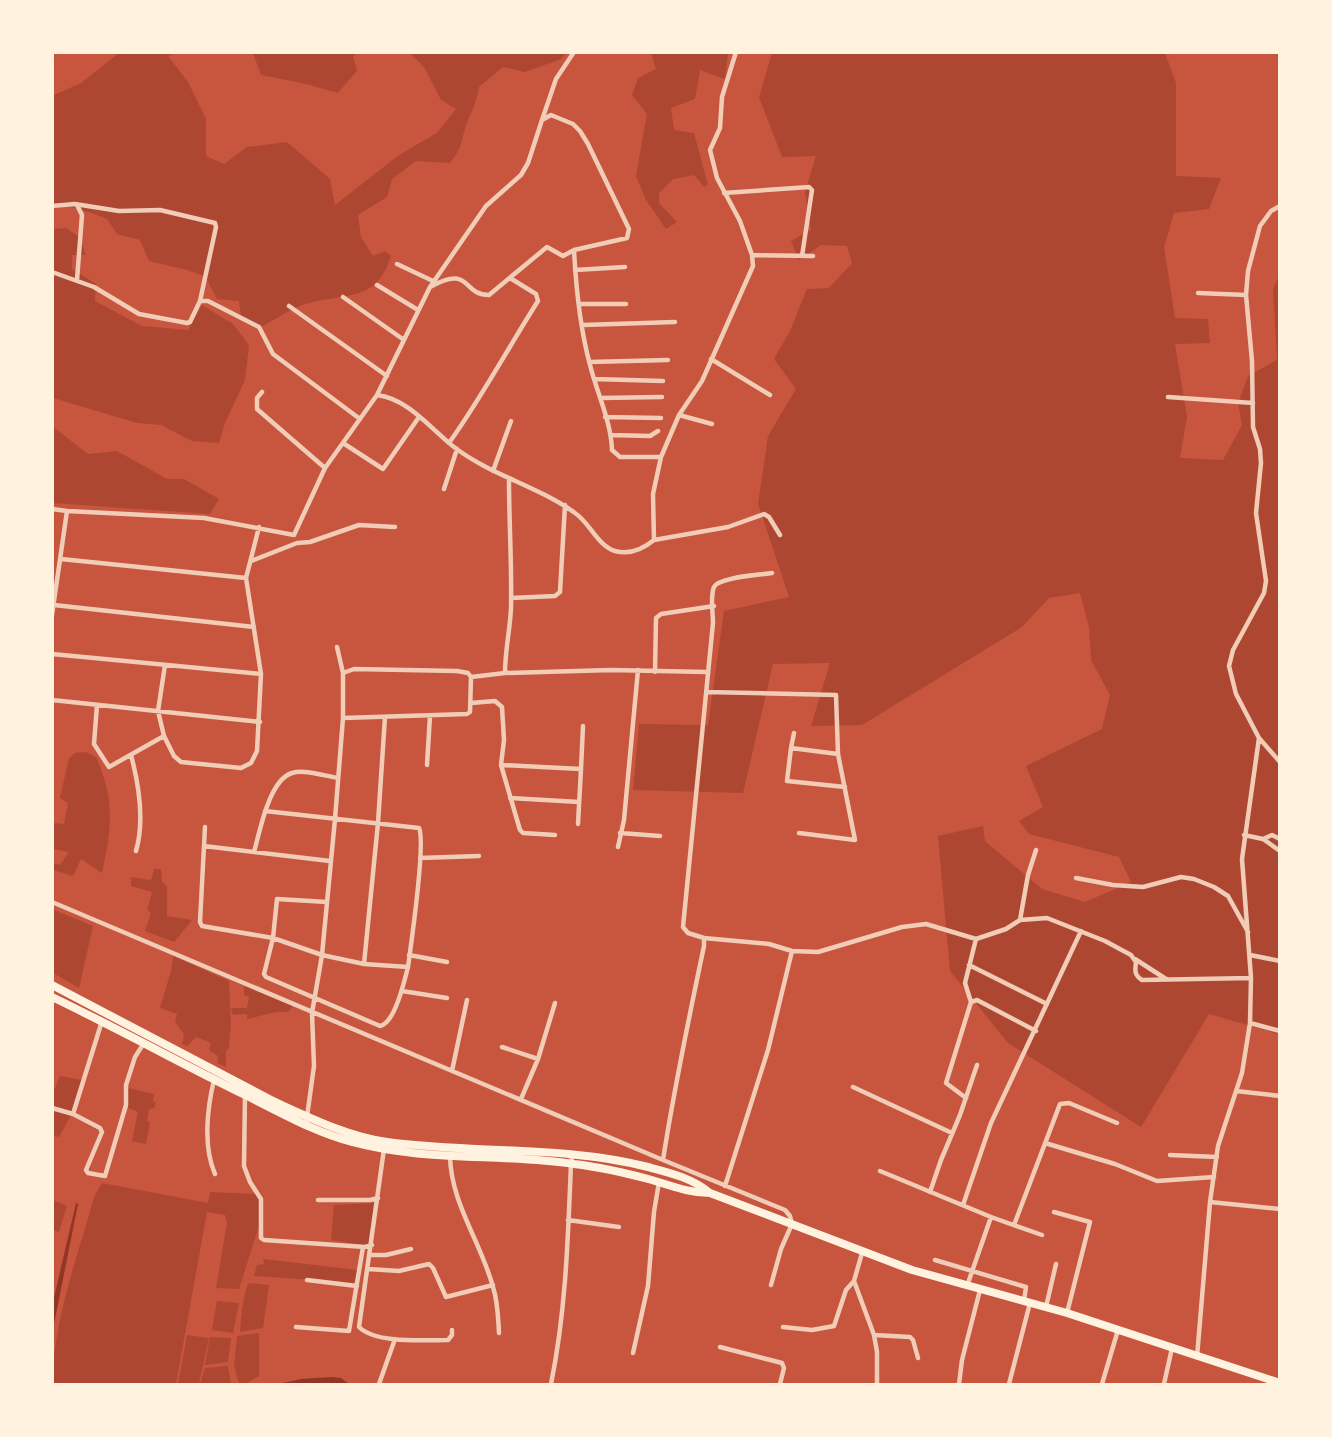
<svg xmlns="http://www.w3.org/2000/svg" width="1332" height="1437" viewBox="0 0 1332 1437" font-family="Georgia,serif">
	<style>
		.green { fill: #ae4732 }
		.water { fill: #8f3625 }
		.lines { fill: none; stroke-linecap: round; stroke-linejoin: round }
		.minor { stroke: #f1ccb7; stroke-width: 4.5 }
		.trunk { stroke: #fff3e0; stroke-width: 8 }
	</style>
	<rect width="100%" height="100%" fill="#c8553d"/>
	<!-- green -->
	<path class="green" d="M119 53H175L168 56 188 82 206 119V156L224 164 247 147 287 142 330 179 335 205 399 155 437 133 456 109 441 100 424 67 410 53H566L561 59 525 72 503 67 479 87C477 100 473 109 468 120 460 140 465 144 450 163L416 161 392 179 387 197 358 215 361 237 373 256 385 251 391 256C376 304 345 292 306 304 291 308 275 320 261 327L241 316 239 301 217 299 205 276 187 270 149 261 140 240 117 234 107 219 92 213 68 206 53 209 52 96 81 83Z
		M253 53H358L353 56 357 71 338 93 306 84 261 75Z
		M651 53H728L725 79 700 70 695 99 671 108 674 130 694 133 708 185 704 187 694 175 673 179 659 193V203L677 222 666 229 646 200 636 176 647 114 632 95 638 78 656 69Z
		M772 53H1165L1176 83V176L1221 178 1209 209 1174 213 1164 247 1175 318 1208 319 1210 343 1175 344 1187 417 1180 458 1223 460 1242 425 1238 403 1248 376 1277 360 1273 289 1279 276V1034L1209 1014 1141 1127 1008 1043 950 971 938 836 983 826 985 841 1042 889 1085 902 1131 882 1119 857 1029 834 1019 821 1043 807 1026 766 1102 729 1110 695 1091 660 1089 627 1080 593 1049 598 1022 627 862 725 811 726 830 663 773 664 743 793 633 790 639 724 708 725 724 611 789 597 758 504 768 436 796 389 774 359 790 331 807 289 829 288 852 263 847 246 821 245 799 260 791 241 811 230 805 192 816 156 782 157 759 97Z
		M66 228 79 237 86 255H72V269L96 284 95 301 142 326 188 330 202 305 233 324 249 345 245 380 225 423 219 443 192 441 161 425 137 423 53 398V229Z
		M52 426 88 454 117 451 167 479H184L219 499 210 514 53 503Z
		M86 752 96 757C115 800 112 828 102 873L81 859 73 876 53 870V863L60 865 69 852 53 849V823L64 824 68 803 60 798 69 758 75 753Z
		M154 869H161L162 882 167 886V916L192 920 174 942 145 931 151 913 147 910 152 892 131 886V877L151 880Z
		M54 910 93 926 79 988 53 973Z
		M173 956 229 981 231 1025 229 1048 226 1051V1067L217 1063 218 1056 209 1050 211 1043 196 1037 187 1046 182 1044 184 1034 175 1022 177 1014 160 1008 171 971Z
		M244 986 293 1006 288 1012H277L247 1019V1014L233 1015 231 1008H247L249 997 244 995Z
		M60 1076 82 1080 72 1111 53 1106V1093Z
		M128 1088 154 1094 153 1101 156 1103 154 1108 149 1109 147 1121 150 1122 146 1144 132 1141 138 1112 127 1107Z
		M53 1111 71 1115 59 1137 53 1135Z
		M102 1183 208 1203 210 1192 259 1194 260 1223 239 1289 216 1288 227 1223 225 1215 207 1212 176 1384H53C52 1323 78 1256 94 1197Z
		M53 1200 67 1206 59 1232 53 1230Z
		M375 1203 368 1246 331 1240 334 1205Z
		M263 1259 358 1270 356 1283 254 1276 257 1265 264 1264Z
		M249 1283 269 1285 263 1328 240 1332C241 1318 243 1293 249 1283Z
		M217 1301 239 1303 233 1333 212 1330Z
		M259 1333V1376L246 1384H239L234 1366 237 1336Z
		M187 1335 209 1338 199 1384H178Z
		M210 1337 231 1338 228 1362 205 1365Z
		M228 1366 231 1384H200L205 1368Z"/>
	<!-- water -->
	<path class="water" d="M76 1203 78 1204 53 1329V1302Z
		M332 1377 341 1378 349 1384H278L301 1379Z"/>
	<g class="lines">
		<!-- minor -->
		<path class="minor" d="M542 120 556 79 574 52
			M724 193 809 187 812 190 802 256
			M77 205 82 215 77 280
			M52 206 75 204 119 211 160 210 215 223 216 227 200 301
			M574 250C576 288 580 328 590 365 597 393 611 421 612 450L620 457H661
			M752 255 813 256
			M397 264 433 281
			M575 270 625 267
			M52 272 94 287 139 314 187 323 190 322 200 301H208L259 327 273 354 360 419
			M377 285 418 310
			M1198 293 1246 295
			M343 297 404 340
			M579 304H626
			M289 306 387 376
			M583 325 675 322
			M711 359 770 395
			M589 362 668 360
			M594 379 663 381
			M262 392 257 398V409L325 468
			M377 395 430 287 486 206 521 175 528 163 542 120 551 115 573 124 580 131 588 144 629 229 627 238 574 250 563 256 547 247 489 295C461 295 472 264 430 287
			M1168 397 1253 403
			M600 398 662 397
			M679 415 712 424
			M605 417 661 418
			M611 435 650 436 658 431
			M343 443 383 469 419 417
			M449 443C482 397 508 348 538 301L536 294 510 278
			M493 471 511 421
			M444 489 457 449
			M52 509 67 511
			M654 540 728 527 764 514 769 517 780 535
			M61 559 246 578
			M251 561 297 543 310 542 359 525 395 527
			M511 598 555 596 560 592 565 505
			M54 605 254 627
			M52 615 67 511 204 518 294 535 325 468 377 395C410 399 433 432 458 450 494 476 539 487 575 513 590 523 597 545 615 551 629 555 643 549 654 540L653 494 661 457 679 415 702 381 753 266 752 255 740 221 717 178 710 150 720 128 722 97 736 52
			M337 647 343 673
			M52 654 261 674
			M655 672 656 618 661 614 714 606
			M505 673C505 651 510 630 511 608 512 565 509 523 509 480
			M471 677 505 673 611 670 707 672
			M706 692 836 695 838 754 855 840 799 833
			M52 700 260 722
			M471 703 495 701 502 707 504 740 501 765 520 830 523 833 555 835
			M97 705 94 744 109 767 164 736 174 756 181 762 241 768 251 763 257 751 261 674 246 578 259 527
			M164 736 158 711 165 665
			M1259 738 1280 762
			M791 748 794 733
			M838 754 791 748 787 781 845 787
			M131 755C139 785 145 820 136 851
			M427 765 430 716
			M501 765 581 769 578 824
			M581 769 583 726
			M510 798 579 802
			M205 827 200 922 202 926 273 938 322 955 364 964 408 967C411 945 426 842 419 828L265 811
			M620 833 660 836
			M1244 835 1263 839 1280 851
			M1263 839 1272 835 1280 839
			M204 846 330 861
			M618 847 624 820 638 670
			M254 852C260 831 269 780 292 773 304 769 325 776 338 778
			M420 858 479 856
			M1076 878 1113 885 1143 887 1181 877 1194 879 1214 887 1228 896 1248 932
			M52 902 663 1160 785 1210 790 1216 792 1224 781 1249 771 1285
			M327 902 277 899 273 938 264 974 266 977 380 1026C395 1023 404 982 408 967
			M1020 920 1028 875 1036 850
			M704 938 769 944 792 951 818 952 902 927 926 924 976 939 1006 929 1020 920 1047 918 1105 941 1131 955 1136 962C1135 970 1134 975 1142 980L1251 978
			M409 955 447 962
			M1250 955 1280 961
			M1135 959 1166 979
			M364 964 378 823 385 717
			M969 965 1047 1004
			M402 991 447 998
			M971 1002 965 983 976 939
			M1250 1023 1280 1031
			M502 1047 538 1059
			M452 1071 467 1000
			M214 1080C207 1109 203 1147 215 1174
			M853 1087 952 1133
			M1236 1091 1280 1096
			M245 1095 244 1166 250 1182 261 1199V1238L264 1240 365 1247 372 1245
			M966 1098 946 1083 971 1002 977 1000 1036 1031
			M521 1099 538 1059 555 1003
			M52 1108 73 1114 100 1128 102 1132 86 1170 88 1173 105 1176 126 1105V1085L135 1057 144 1043
			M73 1114 102 1021
			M306 1124 314 1066 312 1013 322 955 335 819 343 718V673L354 669 457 671 468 673 471 677 470 712 467 714 343 718
			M1045 1143 1115 1164 1157 1181 1214 1177
			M384 1149 359 1327C376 1344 425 1340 448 1340L452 1335V1330
			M1170 1155 1217 1157
			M450 1156C451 1204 481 1242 493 1287 498 1302 498 1317 499 1333
			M663 1160C674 1089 689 1017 704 946V938L688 933 683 927 713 623C713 613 710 596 714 587 719 577 760 575 772 573
			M880 1171 991 1217 1042 1235
			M725 1186 768 1050 792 951
			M930 1192 941 1160 960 1115 977 1065
			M318 1200H370L378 1198
			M1210 1202 1280 1209
			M963 1205 991 1123 1081 931
			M1054 1212 1090 1222 1067 1313
			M568 1220 619 1227
			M1014 1225 1060 1104 1069 1103 1117 1123
			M862 1253 854 1281 874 1335 877 1352V1384
			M370 1255H386L411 1249
			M935 1260 1026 1287 1024 1301
			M368 1269 399 1271 429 1264 433 1268 446 1297 493 1285
			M307 1280 357 1286
			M967 1286 991 1217
			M1046 1307 1056 1264
			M296 1327 349 1331 363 1247
			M783 1327 812 1330 834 1326 846 1290 854 1281
			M874 1335 910 1337 913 1340 918 1358
			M720 1347 782 1363 784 1368 780 1384
			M633 1353 648 1286 654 1212 659 1182
			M1197 1357 1210 1202 1218 1146 1242 1073 1250 1023 1251 978 1242 859 1259 738 1236 694 1229 666 1233 650 1264 593 1266 581 1256 513 1261 463 1260 449 1253 427 1252 361 1246 295 1248 271 1260 226 1271 211 1280 206
			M379 1384 395 1339
			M551 1384C566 1311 568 1237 571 1163L573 1153
			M959 1384 962 1360 980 1290
			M1009 1384 1030 1303
			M1102 1384 1118 1330
			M1164 1384 1172 1348"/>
		<!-- trunk -->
		<path class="trunk" d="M52 985 273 1101C310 1118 347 1136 387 1142 474 1154 562 1145 648 1167 671 1173 692 1178 710 1193
			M52 997C117 1028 180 1063 245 1095 280 1112 314 1132 352 1142 425 1162 500 1153 574 1164 600 1167 626 1173 652 1180 672 1186 689 1193 710 1193L912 1270 1067 1313 1280 1383"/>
	</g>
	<!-- border -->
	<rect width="1332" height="1437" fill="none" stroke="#fff3e0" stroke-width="108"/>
</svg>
